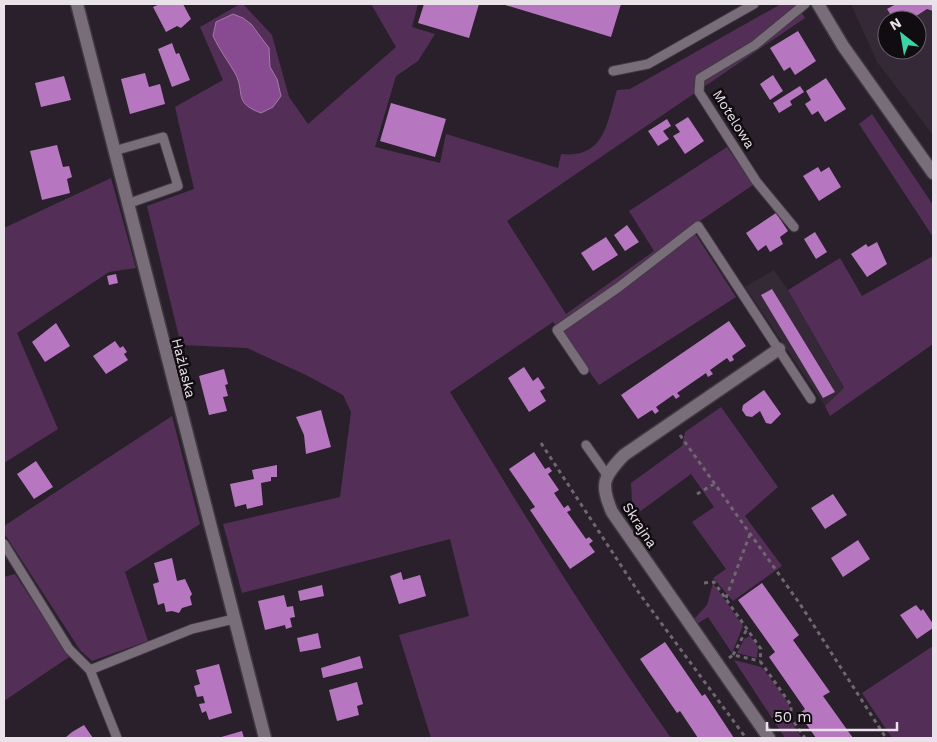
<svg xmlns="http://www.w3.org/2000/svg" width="937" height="742" viewBox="0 0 937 742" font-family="'Work Sans',sans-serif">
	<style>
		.built { fill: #352837; fill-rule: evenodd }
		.green { fill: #532f58 }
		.water { fill: #884b91; stroke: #a578ab }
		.building { fill: #b777c0 }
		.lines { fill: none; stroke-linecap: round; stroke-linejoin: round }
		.lane-casing { stroke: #413a42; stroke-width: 11 }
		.street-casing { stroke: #413a42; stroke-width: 15 }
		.secondary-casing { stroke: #413a42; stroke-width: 15 }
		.path { stroke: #6f6770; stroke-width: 3; stroke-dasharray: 4 4; stroke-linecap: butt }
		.lane { stroke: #786d79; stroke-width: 9 }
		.street { stroke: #786d79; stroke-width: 12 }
		.secondary { stroke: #786d79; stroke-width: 12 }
		.labels { text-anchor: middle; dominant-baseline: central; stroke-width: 5; stroke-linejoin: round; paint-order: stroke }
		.street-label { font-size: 14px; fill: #e9e2e9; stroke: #100c10 }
	</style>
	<rect width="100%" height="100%" fill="#29202b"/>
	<!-- built -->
	<path class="built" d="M851 4H933V135L877 62ZM887 20H917V50H887Z
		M774 270 788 290 844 389 825 406 745 287Z"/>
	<!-- green -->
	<path class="green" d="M240 4H243L272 35 289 97 308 124 396 47 371 4H418L412 27 435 34 418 61 396 76 375 147 440 163 446 134 558 168 561 154C605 159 607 122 617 90L630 89 781 4H797L805 18 507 221 566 314 654 251 629 211 727 147 753 185 691 227 736 297 599 385 553 322 450 392C521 510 592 626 671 738H431L399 635 469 616 450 539 242 593 223 524 340 497 351 412 343 395 306 375 247 348 181 345 147 206 194 189 175 107 223 80 200 27Z
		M872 114 933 205V237L859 124Z
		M111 178 136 268 109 272 17 333 58 429 4 463V228Z
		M933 256V344L830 416 825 406 844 388 788 290 840 258 862 296Z
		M721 407 778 487 745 516 782 566 733 601 713 578 726 569 692 522 714 507 691 474 638 513 632 501 631 483 682 446 685 432Z
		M172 416 200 524 125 572 148 641 92 661 80 650 4 533V526Z
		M15 574 69 657 4 701V577Z
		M713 583 743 626 732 653 708 617 697 624 694 619 707 605Z
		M750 636 758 647 757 658 737 653 744 639Z
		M933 646V738H892L862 693Z
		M734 660 761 667 764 670 789 704V719L802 738H785Z"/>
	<!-- water -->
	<path class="water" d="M233 14 243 18 251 24 269 48 270 67 277 79 281 96 273 107 261 113C232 102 246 93 235 73 228 61 219 49 213 36L216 22Z"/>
	<!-- building -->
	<path class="building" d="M160 4H183L191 19 181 28 177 26 166 32 153 7Z
		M424 4H479L469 38 418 23Z
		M502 4H621L611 37Z
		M896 4H933V11L927 9 910 20H894L887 9Z
		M798 31 816 61 795 75 790 67 784 71 770 48Z
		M172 43 176 54 179 53 190 80 172 87 158 49Z
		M145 73 149 87 160 84 165 104 130 114 121 79Z
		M773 75 783 91 770 100 760 84Z
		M64 76 71 100 41 107 35 83Z
		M826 78 846 109 825 122 818 111 812 115 805 104 811 100 806 91Z
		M800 86 804 92 790 101 792 105 779 113 773 103Z
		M391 103 446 119 435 157 380 141Z
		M688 117 704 141 685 154 673 136 680 132 675 125Z
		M667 119 671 126 663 131 669 139 658 146 648 131Z
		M57 145 63 167 69 166 72 177 67 179 70 193 42 200 30 151Z
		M818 167 821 172 829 167 841 187 819 201 803 176Z
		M776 213 788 231 780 237 783 244 770 252 766 245 758 251 746 233Z
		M627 225 639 242 625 251 614 235Z
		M815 232 827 252 816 259 804 239Z
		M606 237 618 255 593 271 581 253Z
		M877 242 887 264 867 277 851 254 866 244 868 247Z
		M116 274 118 283 109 285 107 276Z
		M772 289 835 392 823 398 761 295Z
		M729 321 746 346 732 356 734 360 730 362 727 358 710 370 713 374 708 377 706 373 677 393 680 396 676 399 673 395 656 407 659 411 655 414 652 410 638 419 621 395Z
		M56 323 70 346 45 362 32 342Z
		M115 341 120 348 123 346 127 352 124 354 128 360 106 374 93 356Z
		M524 367 533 381 538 377 545 388 540 391 546 401 529 412 508 378Z
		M224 369 228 384 225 385 228 396 223 397 227 411 209 415 199 376Z
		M764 390 781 414 771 424 766 423 760 411 752 417 746 416 742 410 743 405Z
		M321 410 331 447 306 454 304 435 296 417Z
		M534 452 545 469 549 467 552 471 548 474 559 490 554 493 564 508 568 505 571 510 567 512 586 539 589 537 593 541 589 544 595 552 570 569 530 510 535 507 509 469Z
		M36 461 53 487 34 499 17 474Z
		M277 465V477H271V481L261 483 263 505 247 509 246 504 235 507 230 484 254 479 252 470Z
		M833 494 847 515 825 529 811 508Z
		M858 540 870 559 843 577 831 558Z
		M172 558 177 581 185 579 192 594 190 597 192 605 182 608 179 613 172 611 166 612 164 603 158 605 153 584 159 582 154 563Z
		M401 572 403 580 420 575 426 596 399 604 390 576Z
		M762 583 799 635 793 640 830 692 823 696 853 738H816L799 714 805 709 769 657 775 652 738 600Z
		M322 585 324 596 300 601 298 591Z
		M284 595 287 607 293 606 295 617 290 618 292 627 286 629 285 625 265 630 258 601Z
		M916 605 921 611 923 609 933 624V628L917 639 900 615Z
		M318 633 321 648 300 652 297 638Z
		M665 642 702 696 705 694 734 738H698L680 711 677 713 640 659Z
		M360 656 363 668 323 678 321 668Z
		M219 664 232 713 209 720 206 711 202 713 199 704 205 703 203 696 197 697 194 686 200 684 196 670Z
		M357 682 363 704 357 706 359 715 337 721 329 690Z
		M84 725 93 738H65L72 732Z
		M242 731 244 738H218Z"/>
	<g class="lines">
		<defs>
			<path id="lane" d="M613 71 648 64 754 4
				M114 151 163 137 178 186 127 204
				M794 227 756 181 699 92 700 78 755 45 805 4
				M584 370 557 330 619 287 698 226 811 399
				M586 445 607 475
				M4 544 69 649 90 670 117 738
				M90 670 192 629 234 619"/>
			<path id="street" d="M818 4 843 46 933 173
				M769 738 612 512C600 484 603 477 624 455L779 349"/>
			<path id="secondary" d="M77 4 265 738"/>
		</defs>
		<!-- lane casing -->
		<use href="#lane" class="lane-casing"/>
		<!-- street casing -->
		<use href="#street" class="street-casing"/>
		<!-- secondary casing -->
		<use href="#secondary" class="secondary-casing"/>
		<!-- path -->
		<path class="path" d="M680 435 800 604 886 738
			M541 443 639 593 746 738
			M697 494 714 484
			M704 583 714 582 761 649 760 661 791 705V718L805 738
			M726 598 750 534
			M733 655 747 629
			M729 658 733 655 760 661"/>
		<!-- lane -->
		<use href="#lane" class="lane"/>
		<!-- street -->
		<use href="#street" class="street"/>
		<!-- secondary -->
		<use href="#secondary" class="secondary"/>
	</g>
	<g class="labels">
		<!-- street labels -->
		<g class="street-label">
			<text transform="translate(734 119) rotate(58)">Motelowa</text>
			<text transform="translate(184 368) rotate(76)">Hażlaska</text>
			<text transform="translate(640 525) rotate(57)">Skrajna</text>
		</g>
	</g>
	<!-- border -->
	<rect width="937" height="742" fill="none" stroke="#e9e2e9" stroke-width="10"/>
	<!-- north arrow -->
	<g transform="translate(902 35) rotate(329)"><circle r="24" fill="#100c10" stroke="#676267"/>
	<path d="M0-4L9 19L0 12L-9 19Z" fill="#3ad4a5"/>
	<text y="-8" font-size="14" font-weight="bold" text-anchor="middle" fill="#e9e2e9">N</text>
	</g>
	<!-- scale -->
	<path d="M767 722v8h130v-8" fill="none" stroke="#e9e2e9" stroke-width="2.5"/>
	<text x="774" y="722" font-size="15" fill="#e9e2e9" stroke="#100c10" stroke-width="4" paint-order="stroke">50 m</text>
</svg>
